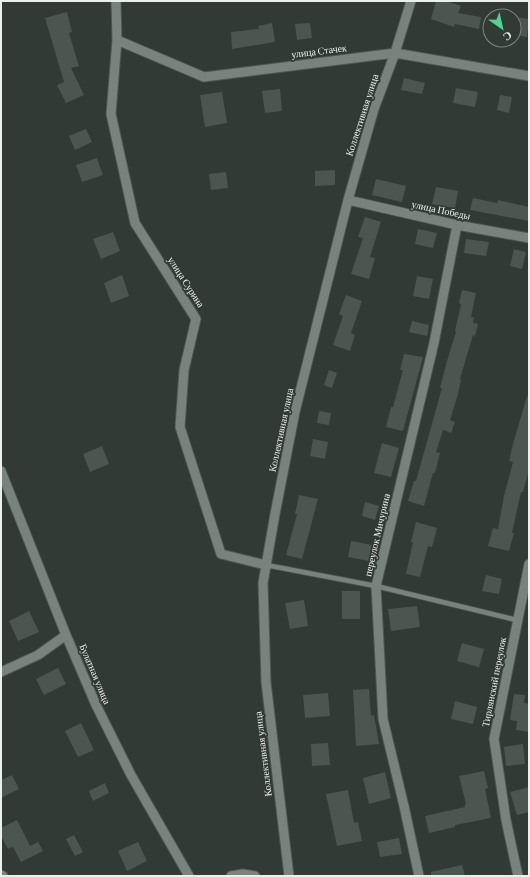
<svg xmlns="http://www.w3.org/2000/svg" width="530" height="877" viewBox="0 0 530 877" font-family="'Crimson Pro',serif">
	<style>
		.building { fill: #4c5650 }
		.lines { fill: none; stroke-linecap: round; stroke-linejoin: round }
		.service-casing { stroke: #505753; stroke-width: 6 }
		.minor-casing { stroke: #505753; stroke-width: 11 }
		.service { stroke: #79837d; stroke-width: 4.5 }
		.minor { stroke: #79837d; stroke-width: 9 }
		.labels { text-anchor: middle; dominant-baseline: central; stroke-width: 3.5; stroke-linejoin: round; paint-order: stroke }
		.street-label { font-size: 10px; fill: #ebf0ed; stroke: #313a35 }
	</style>
	<rect width="100%" height="100%" fill="#313a35"/>
	<!-- building -->
	<path class="building" d="M436 1H446L461 6 458 13 481 17 479 29 455 24 454 27 431 19Z
		M67 12 72 32 69 33 79 66 71 68 84 95 66 103 57 85 64 82 45 18Z
		M514 17 529 19 527 37 514 35Z
		M272 23 275 42 232 49 231 32 259 29 258 26Z
		M310 23 312 38 297 40 295 24Z
		M404 78 425 83 422 94 401 90Z
		M456 88 478 92 475 107 453 103Z
		M280 89 282 111 265 113 262 91Z
		M222 92 227 123 205 127 200 95Z
		M500 95 512 97 509 113 497 110Z
		M86 129 92 142 75 150 69 136Z
		M97 158 103 175 82 182 76 165Z
		M335 170V185L315 186V171Z
		M226 172 228 188 211 190 209 174Z
		M376 179 406 186 402 202 372 195Z
		M436 187 458 191 455 208 432 204Z
		M473 198 497 203 498 200 529 207V221L470 210Z
		M365 217 381 222 370 257 375 258 369 279 351 274 363 238 358 237Z
		M418 229 437 233 433 248 415 244Z
		M113 232 120 251 101 259 93 239Z
		M466 239 489 242 486 256 464 253Z
		M514 249 526 252 522 269 510 266Z
		M122 275 129 296 111 303 104 283Z
		M417 276 433 279 429 299 413 296Z
		M462 290 476 293 471 317H474L473 323 478 324 475 336 473 335 460 379 461 380 458 394 450 420 455 422 451 433 443 430 436 452 440 453 435 473H433L424 506 408 501 414 481H416L442 388H440L447 361 456 332 455 331 461 304 459 303Z
		M346 295 362 301 351 333 355 335 350 351 333 345 343 316 339 314Z
		M412 321 429 325 427 336 409 332Z
		M404 354 423 357 403 431 386 427 391 407H393L403 370H400Z
		M329 370 337 373 332 388 324 385Z
		M527 396 529 397V470L523 492H521L512 533H514L509 551 488 546 493 528 498 529 504 496 513 462 509 461 513 444Z
		M319 411 331 413 329 425 317 423Z
		M313 439 328 442 325 459 310 456Z
		M382 443 399 448 391 477 374 473Z
		M102 446 109 464 90 472 83 454Z
		M299 495 318 499 302 559 286 555 297 514H295Z
		M365 502 379 506 375 520 362 516Z
		M416 522 437 528 432 547 428 546 420 577 406 574 413 542H411Z
		M351 541 372 545 369 561 348 557Z
		M486 575 502 579 499 594 482 591Z
		M342 591H360V619H342Z
		M304 600 308 626 290 629 285 603Z
		M417 606 420 627 391 631 388 609Z
		M29 611 39 632 18 641 9 621Z
		M462 643 484 649 479 667 457 661Z
		M58 668 66 684 44 695 36 679Z
		M369 689 371 716 374 715 379 744 356 746 353 690Z
		M328 693 330 716 305 718 303 695Z
		M514 694 525 695 524 703 529 704V732L516 730 517 721 510 720Z
		M455 701 477 707 473 724 451 719Z
		M81 723 94 750 78 757 65 731Z
		M328 743 330 765 312 766 311 744Z
		M523 744 525 764 506 766 504 747Z
		M484 771 488 788 485 789 491 818 455 825V827L429 833 425 816 465 807V804H466L459 776Z
		M385 772 391 798 369 804 363 778Z
		M12 775 19 789 1 798V780Z
		M105 783 109 793 93 801 89 791Z
		M529 787V812L517 815 510 792Z
		M348 790 354 823 358 822 362 841 337 846 326 794Z
		M17 820 30 846 38 842 43 851 21 862 13 847 8 849 1 836V828Z
		M74 835 83 852 75 856 66 839Z
		M399 838 402 854 380 857 377 842Z
		M138 842 147 861 127 871 118 851Z
		M462 865 465 876H431V872Z"/>
	<g class="lines">
		<defs>
			<path id="service" d="M266 565 376 586 517 620"/>
			<path id="minor" d="M116 1 117 40 111 114 135 223 196 319 184 370 180 427 221 554 266 565
				M117 40 204 77 395 53 529 76
				M348 200 457 225 529 238
				M1 471 66 635 96 705 131 775 189 876
				M1 672 38 655 66 635
				M1 875 3 876
				M231 876 243 874 255 876
				M289 876 266 682 263 583 275 514 295 412 348 200 374 109 395 53 411 1
				M419 876 404 806 383 719 376 586 434 343 457 225
				M518 876 506 820 494 739 529 564"/>
		</defs>
		<!-- service casing -->
		<use href="#service" class="service-casing"/>
		<!-- minor casing -->
		<use href="#minor" class="minor-casing"/>
		<!-- service -->
		<use href="#service" class="service"/>
		<!-- minor -->
		<use href="#minor" class="minor"/>
	</g>
	<g class="labels">
		<!-- street labels -->
		<g class="street-label">
			<text transform="translate(319 51) rotate(-7)">улица Стачек</text>
			<text transform="translate(362 115) rotate(-72)">Коллективная улица</text>
			<text transform="translate(441 210) rotate(12)">улица Победы</text>
			<text transform="translate(186 282) rotate(57)">улица Сурина</text>
			<text transform="translate(281 430) rotate(-78)">Коллективная улица</text>
			<text transform="translate(377 535) rotate(-77)">переулок Мичурина</text>
			<text transform="translate(95 674) rotate(67)">Булатная улица</text>
			<text transform="translate(494 682) rotate(-79)">Тирлянский переулок</text>
			<text transform="translate(263 754) rotate(-97)">Коллективная улица</text>
		</g>
	</g>
	<!-- border -->
	<rect width="530" height="877" fill="none" stroke="#ebf0ed" stroke-width="4"/>
	<!-- north arrow -->
	<g transform="translate(502 28) rotate(146)"><circle r="19" fill="#313a35" stroke="#7b837f"/>
	<path d="M0-3L7 15L0 10L-7 15Z" fill="#50d398"/>
	<text y="-6" font-size="11" font-weight="bold" text-anchor="middle" fill="#ebf0ed">С</text>
	</g>
</svg>
